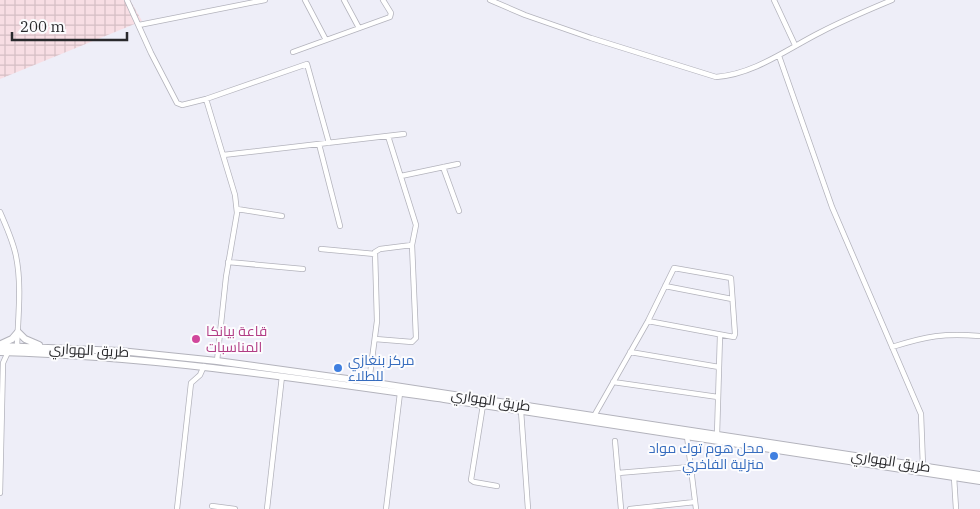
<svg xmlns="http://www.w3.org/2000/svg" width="980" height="509" viewBox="0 0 980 509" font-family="'IBM Plex Serif',Cairo,serif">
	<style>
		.industrial { fill: url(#industrial-grid) }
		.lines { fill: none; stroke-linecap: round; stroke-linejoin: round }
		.minor-casing { stroke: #b3b3bc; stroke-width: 6 }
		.highway-casing { stroke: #b3b3bc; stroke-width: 8 }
		.minor { stroke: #fff; stroke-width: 4.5 }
		.highway { stroke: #fff; stroke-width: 6 }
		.hotel-dot { fill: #d1479c; stroke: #fcfcfe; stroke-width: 2 }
		.shop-dot { fill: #3f7fe0; stroke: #fcfcfe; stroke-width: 2 }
		.labels { text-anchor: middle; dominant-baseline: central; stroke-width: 4; stroke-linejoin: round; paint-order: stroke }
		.hotel-label { font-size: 14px; fill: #b23c85; stroke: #fcfcfe; text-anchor: start }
		.street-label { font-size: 14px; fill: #29292c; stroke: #fcfcfe }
		.shop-label { font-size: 14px; fill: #366cbe; stroke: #fcfcfe; text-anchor: start }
	</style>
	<defs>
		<pattern id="industrial-grid" width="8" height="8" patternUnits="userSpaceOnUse" patternTransform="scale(1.25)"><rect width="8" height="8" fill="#f8dee4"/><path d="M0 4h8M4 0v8" fill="none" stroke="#d5bec4"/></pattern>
	</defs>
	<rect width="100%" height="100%" fill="#eeeef8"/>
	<!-- industrial -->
	<path class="industrial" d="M0 0H130L142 21 0 79Z"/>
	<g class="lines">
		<defs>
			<path id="minor" d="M127 0 151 53 177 103 182 105 206 99 307 64 329 143
				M305 0 326 40
				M344 0 359 28
				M490 0 525 15 591 38 716 77C755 74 787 49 821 32 844 20 868 10 892 0
				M774 0 795 45
				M139 25 265 0
				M293 52 390 17 391 13 383 0
				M779 56 832 207 921 414 923 466
				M206 99 235 195 237 213 226 277 217 361
				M319 144 340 226
				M223 155 404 134
				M443 167 459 211
				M401 176 458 164
				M237 209 282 216
				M0 212C6 226 13 241 16 256 22 285 18 317 17 347
				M321 249 375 254
				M228 262 303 269
				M665 286 732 299
				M375 339 412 342 416 338 412 245
				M892 347C927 336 944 333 980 336
				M630 352 719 367
				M369 382 377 321 375 252 380 249 412 245 416 225 388 136
				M613 382 718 397
				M483 405 471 480 474 482 497 486
				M521 411 528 509
				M594 416 648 321 674 268 731 278 735 334 734 337 648 321
				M717 435 720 335
				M687 436 696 509
				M615 441 621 509
				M618 473 690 467
				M954 477 956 509
				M0 493 3 363 8 352
				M212 506 235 509
				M177 509 191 383 200 375 204 366
				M267 509 282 376
				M386 509 400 393
				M630 509 695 502"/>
			<path id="highway" d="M1 344 12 339 18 332 25 339 39 345
				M0 346 120 351 217 361 369 382 980 475
				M0 352C149 356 297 378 444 399 623 426 801 454 980 481"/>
		</defs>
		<!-- minor casing -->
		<use href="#minor" class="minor-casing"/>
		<!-- highway casing -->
		<use href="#highway" class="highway-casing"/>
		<!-- minor -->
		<use href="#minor" class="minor"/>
		<!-- highway -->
		<use href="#highway" class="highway"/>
	</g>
	<!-- markers -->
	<circle class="hotel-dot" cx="196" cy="339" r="5"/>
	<g class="shop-dot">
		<circle cx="338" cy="368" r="5"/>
		<circle cx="774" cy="456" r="5"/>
	</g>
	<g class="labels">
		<!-- hotel labels -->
		<g class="hotel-label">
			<text x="206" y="331">قاعة بيانكا<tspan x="206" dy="16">المناسبات</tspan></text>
		</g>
		<!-- street labels -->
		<g class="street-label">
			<text transform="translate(89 350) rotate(3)">طريق الهواري</text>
			<text transform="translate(491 400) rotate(9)">طريق الهواري</text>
			<text transform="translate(891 461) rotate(9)">طريق الهواري</text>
		</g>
		<!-- shop labels -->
		<g class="shop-label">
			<text x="348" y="360">مركز بنغازي<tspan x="348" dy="16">للطلاء</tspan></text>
			<text x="764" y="448" text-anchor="end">محل هوم توك مواد<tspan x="764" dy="16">منزلية الفاخري</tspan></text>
		</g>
	</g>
	<!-- scale -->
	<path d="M12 32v8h115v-8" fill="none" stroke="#29292c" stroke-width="2.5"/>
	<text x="20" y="32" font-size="15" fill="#29292c" stroke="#fcfcfe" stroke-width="4" paint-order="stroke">200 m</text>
</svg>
